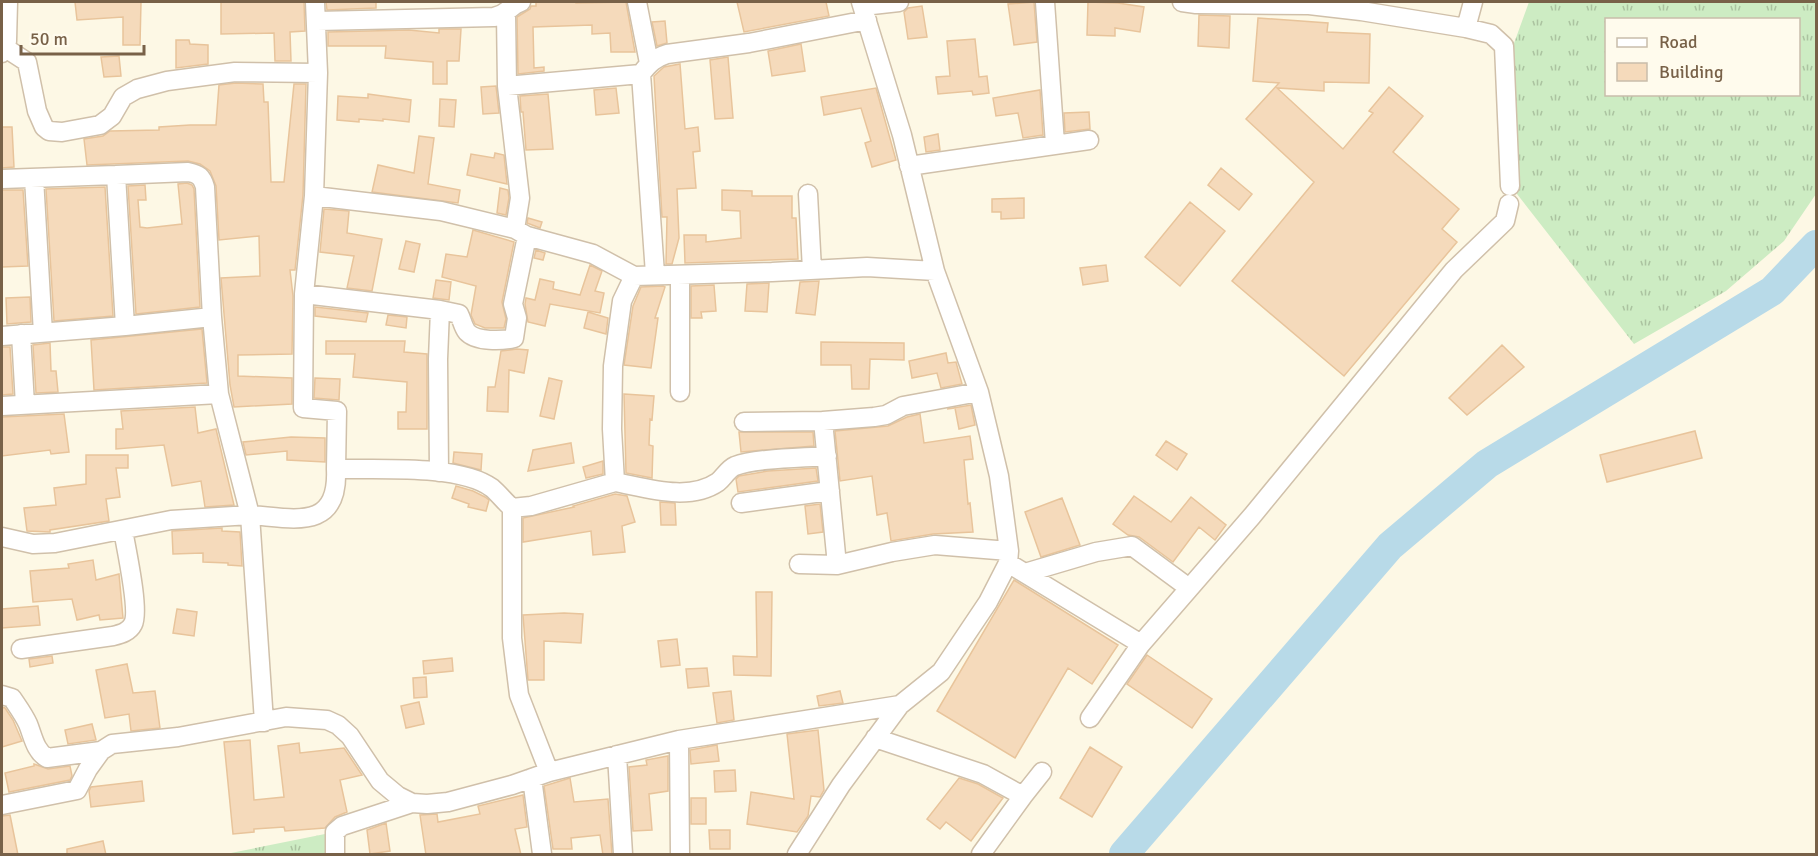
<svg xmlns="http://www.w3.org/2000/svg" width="1818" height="856" viewBox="0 0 1818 856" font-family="Signika,sans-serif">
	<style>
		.grass { fill: url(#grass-tufts); fill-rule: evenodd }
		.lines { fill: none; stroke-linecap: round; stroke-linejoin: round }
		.river { stroke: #b8dae8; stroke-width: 30 }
		.building { fill: #f5dabb; stroke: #e8c49b; stroke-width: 1.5 }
		.street-casing { stroke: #d0c0aa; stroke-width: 21 }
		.street { stroke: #fff; stroke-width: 18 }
	</style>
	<defs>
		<pattern id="grass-tufts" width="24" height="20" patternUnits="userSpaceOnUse" patternTransform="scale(1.5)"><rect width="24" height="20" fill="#cdecc3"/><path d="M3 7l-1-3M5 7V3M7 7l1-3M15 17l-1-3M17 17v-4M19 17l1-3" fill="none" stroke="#abc3a0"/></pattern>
	</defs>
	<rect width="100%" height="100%" fill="#fdf8e5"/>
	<!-- grass -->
	<path class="grass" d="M1529 2H1816V194L1784 241 1726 291 1634 344 1517 194 1507 134 1513 46ZM1606 20H1798V94H1606Z
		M325 834 326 854H226Z"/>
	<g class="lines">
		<!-- river -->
		<path class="river" d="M1124 854 1390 546 1487 464 1772 291 1816 245"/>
	</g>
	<!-- building -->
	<path class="building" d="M75 2H141L140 45H123V17L77 20Z
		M221 2H304L305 31 290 32 291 61H275L274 33 221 34Z
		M326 2H376V8L327 10Z
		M536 2H576V3L626 2 635 52H611L610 33 592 34V25L533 27 534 68 544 67V71L518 74 517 17 530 9 531 6H536Z
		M737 2H826L829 16 744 32Z
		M1034 2 1037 42 1014 45 1008 4Z
		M1088 2 1118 3 1144 7 1140 32 1115 28V36L1087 35Z
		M922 6 927 37 908 39 904 12 908 8Z
		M1199 15 1230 16 1229 48 1198 46Z
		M1258 18 1328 23 1327 32 1370 34 1369 83 1324 82V91L1277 88 1343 149 1373 113 1369 111 1389 87 1423 116 1393 152 1459 209 1442 229 1457 242 1344 376 1232 281 1314 182 1246 119 1279 83 1253 81Z
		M665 21 667 43 657 46 652 22Z
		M439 29H461L459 61H447V84H433V62L385 58 386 46H328V32L409 30 439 33Z
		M975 39 979 77 987 76 989 93 973 95 972 91 938 94 936 77 950 76 947 41Z
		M176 40H189L190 44 208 45V64L176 68Z
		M801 44 805 71 772 76 768 51Z
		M119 56 121 76 104 77 101 57Z
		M728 57 733 118 715 119 710 60Z
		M680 64 685 129 698 127 700 151 693 152 696 188 677 189 679 238 672 264H666L667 217H662L654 76 664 67Z
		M236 83 263 84 264 102H268L271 182H284L294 84H306L303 195 295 270H290L293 296 292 354 238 355V376L292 378V404L234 407 230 385 221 278 260 276 259 236 219 240 216 186 210 171 200 164 188 161 87 165 84 139 103 136 110 131 159 130V127L190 125H216L219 85Z
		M496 86 499 113 483 114 481 87Z
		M616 88 619 113 596 115 594 90Z
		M876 88 896 160 872 167 865 143 871 141 861 108 824 115 821 97Z
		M1040 90 1043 135 1023 138 1018 113 996 116 993 98Z
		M368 94 411 100 409 122 383 119V121L359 119V122L337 120 338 96 368 98Z
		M548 94 553 149 526 150 523 112H521L520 96Z
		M440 99 456 100 454 127 439 126Z
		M1089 112 1090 129 1065 132 1064 113Z
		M2 127H12L14 167 2 168Z
		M938 134 940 150 926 152 924 137Z
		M419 136 434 138 428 184 460 190 458 203 372 192 378 165 414 173Z
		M495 153 504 155 507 184 467 175 471 154 494 158Z
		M1221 168 1252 194 1239 210 1208 185Z
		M187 183 192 185 194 189 200 307 136 314 128 186 145 185 146 200H138L140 227 147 228 182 224 178 184Z
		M105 187 113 316 54 321 46 189Z
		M500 188 508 190 509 198 506 215 497 213Z
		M2 190H23L28 266 2 267Z
		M722 190 752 191V196H792V218H796L798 259 685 263 684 235H706V242L741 238 740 211 722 210Z
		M1024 198V218L1001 219V212H992V199Z
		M1190 202 1225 231 1180 286 1145 257Z
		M324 209 349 211 347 233 382 239 372 291 347 288 354 256 320 252Z
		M528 218 542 222 540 228 527 223Z
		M473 230 514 242 502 302 506 319 504 328H485L475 324 471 315 476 286 442 277 446 254 467 257Z
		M406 241 420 244 414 272 399 269Z
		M536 250 545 253 543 260 534 258Z
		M590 265 602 271 595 291 604 293 600 313 550 304 545 326 528 322 525 304 526 298 535 300 540 279 554 282 553 289 580 295Z
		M1106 265 1108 281 1083 285 1080 268Z
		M436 280 451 282 449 300 433 298Z
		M819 281 815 315 796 313 800 282Z
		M769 283 767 312 745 311 747 284Z
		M714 285 716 311 701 312 702 318H691V286Z
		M663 286 665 287 655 318H658L651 368 624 365 633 306 641 287Z
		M30 297 31 322 7 324 6 298Z
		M315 307 368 313 366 322 315 316Z
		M588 312 608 318 606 334 584 328Z
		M388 315 407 317 406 328 386 325Z
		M202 329 207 383 94 390 91 340Z
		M326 341H405L404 352 427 354V429H398V412H406L407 382 353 377 355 354H326Z
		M821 342 904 343V360L870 359 869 389H852L851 365H821Z
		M50 343 51 371H56L58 392 36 393 33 345Z
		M1502 345 1524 367 1467 415 1449 398Z
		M2 347H10L13 394 2 395Z
		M517 349 528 350 524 373 509 370 508 412 487 411 488 387H495L501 351Z
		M946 353 948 363 956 362 962 384 941 388 937 373 912 378 909 361Z
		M315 378 340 379 339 400 314 398Z
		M549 378 562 381 554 419 540 416Z
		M624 394 654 396 652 420 650 419 649 445 653 446 652 478 626 473Z
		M971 405 975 425 959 429 955 408 947 409Z
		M195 407 198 433 216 429 234 505 205 507 201 481 172 486 164 445 116 449V429H123L121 411Z
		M64 414 69 452 51 454 50 450 2 456V417Z
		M920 414 924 443 970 436 973 459 964 460 968 504 970 503 973 532 933 534 891 541 887 513 877 515 872 476 840 481 835 431 888 426 907 417Z
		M1695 431 1702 458 1607 482 1600 455Z
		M739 432H813L814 446 741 452Z
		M291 437 325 438V462L287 460V451L246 455 243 442Z
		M1166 441 1187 454 1177 470 1156 455Z
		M571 443 574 463 528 471 533 450Z
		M454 452 482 454 481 470 453 463Z
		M86 455H128V468H116L120 497 106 499 109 521 50 530V532L27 531 24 508 56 505 54 488 86 484Z
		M603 461V474L586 478 583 467Z
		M816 468 818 481 738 492 736 479 739 476 768 471Z
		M456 486 473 491 485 497 489 500 486 511 468 507 469 504 452 498Z
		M615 494 627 496 635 522 622 526 625 552 593 555 591 531 523 542V518L574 507 573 506Z
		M1134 496 1171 522 1191 497 1226 525 1215 540 1199 527 1173 562 1139 537 1128 535 1113 524Z
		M1062 498 1080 545 1041 557 1025 512Z
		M660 502 675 503 676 525H661Z
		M820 504 823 532 808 534 805 506Z
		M222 528V531L240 532 242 566 228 565V563L203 562V553L173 554 172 531Z
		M93 560 96 580 119 574 123 618 100 620 99 615 77 620 72 599 33 602 30 571 69 568 68 564Z
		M1014 580 1118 645 1092 684 1068 668 1015 758 937 711Z
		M756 592H772L771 676 734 675 733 656 757 657Z
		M38 606 40 625 2 628V609Z
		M177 609 197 612 194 636 173 633Z
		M564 613 583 614 581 643 544 641V680H528L523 615Z
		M677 639 680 665 661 667 658 641Z
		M1147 655 1212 699 1192 728 1127 684Z
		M52 656 53 663 30 667 29 659Z
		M452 658 453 671 424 674 423 661Z
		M127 664 133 693 155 691 160 728 131 731 129 714 105 718 96 670Z
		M707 668 709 686 688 688 686 669Z
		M426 677 427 697 414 698 413 678Z
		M731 691 734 720 717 723 713 693Z
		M840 691 843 703 819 706 817 696Z
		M419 702 424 724 406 728 401 706Z
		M2 707 5 708 13 720 22 741 2 747Z
		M92 724 96 740 68 744 65 730Z
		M818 730 824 790 820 797 811 796 808 816 797 832 747 824 751 792 794 799 787 734Z
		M250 740 254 800 284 797 278 746 299 743 300 753 344 748 362 775 340 780 347 812 335 817 325 828 285 831 284 827 254 829V832L233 834 224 742Z
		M717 745 719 761 691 764 690 750Z
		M1090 747 1122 767 1092 817 1060 798Z
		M668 756V791L649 794 652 830 633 831 629 767 647 765 646 760Z
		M34 764 48 769 70 766 72 776 70 780 9 792 5 773 34 766Z
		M735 770 736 791 715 792 714 771Z
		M570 778 574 802 608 799 612 855H603L600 835 571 838 572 849H553L544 786Z
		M959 778 978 784 1003 798 971 841 946 822 940 829 927 819Z
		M142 781 144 801 91 807 89 791 91 787Z
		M523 795 527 827 515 829 521 855H426L420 815 437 814 438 822 480 814 478 806Z
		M691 798H706V824H691Z
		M10 815 18 855H2V816Z
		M386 823 390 851 370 854 367 830Z
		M709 830H730V849H710Z
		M103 841 106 855H67V849Z"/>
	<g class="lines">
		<defs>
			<path id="street" d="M315 2 318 73 314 196 304 294 303 408 337 411 336 469C376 470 460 464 492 488 499 494 505 502 512 508L531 506 615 482 612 429 613 366 622 301 634 276 772 272 867 267 935 271
				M637 2 649 63
				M1045 2 1055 144
				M1182 2 1196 4 1309 5 1361 11 1466 28
				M1473 2 1466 28 1491 34 1504 46 1510 186
				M863 6 899 2
				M506 14 507 86 520 198 515 229
				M317 21 494 17C510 13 509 6 521 2
				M4 47 27 62 37 111 44 127 49 131 62 132 100 125 112 116 123 97 137 89 167 81 235 72 318 73
				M2 53 7 41 8 2
				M507 86 641 74
				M909 166 1089 140
				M116 175 188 172C199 174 202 177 205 187L212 317
				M34 178 43 333
				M2 179 116 175 125 326 212 317 219 394 250 515 171 520 55 543 33 544 2 537
				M808 194 812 270
				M314 196 441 211 515 229 527 236 593 254 634 276
				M655 274 641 74C649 63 655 58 667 54L749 43 867 20
				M304 294 440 310 438 359 439 472
				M440 310 459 314C462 320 463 327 467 332 476 342 502 341 514 338L517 318 513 304 527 236
				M21 334 25 405
				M2 336 125 326
				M680 392V275
				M2 406 219 394
				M823 421 837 565
				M744 422 823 421 874 417 886 415 903 406 979 392
				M615 482C647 488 689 502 718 482 724 477 728 469 735 466 756 458 802 458 827 456
				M741 503 830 491
				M512 508V638L519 695 549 772
				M1008 563 1141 644 1252 516 1454 270 1505 221 1509 204
				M799 564 837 565 892 552 935 545 1009 551
				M1025 573 1096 552 1132 546 1189 588
				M21 649 113 636C121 634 129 632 133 624 140 611 126 548 123 530
				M2 695 12 698C18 707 24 715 28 724 33 736 35 751 47 758L101 751
				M1090 718 1141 644
				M264 722 250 515C293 518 339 532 336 469
				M875 738 983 774 1023 796
				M679 740 680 854
				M617 755 623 854
				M532 778 542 854
				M2 805 77 790 88 769 101 751 112 744 178 737 286 717 327 720 338 725 350 736 380 781 398 796 412 803 427 804 448 802 512 785 549 772 679 740 900 705 941 672 988 602 1008 563 1009 551 999 476 979 392 935 271 902 135 861 2
				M335 854V832L342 826 412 803
				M797 854 841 785 900 705
				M981 854 1023 796 1042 772"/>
		</defs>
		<!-- street casing -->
		<use href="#street" class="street-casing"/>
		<!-- street -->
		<use href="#street" class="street"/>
	</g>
	<!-- border -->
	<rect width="1818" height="856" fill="none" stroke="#786148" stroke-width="6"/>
	<!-- legend -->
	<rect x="1605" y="18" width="195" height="78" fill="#fffbed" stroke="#c9bdab" stroke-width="1.5"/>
	<rect x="1617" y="38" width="30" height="9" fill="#ffffff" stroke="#c9bdab" stroke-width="1.5"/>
	<text x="1659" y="48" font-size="18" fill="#786148">Road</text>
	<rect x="1617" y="63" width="30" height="18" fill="#f5dabb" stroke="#c9bdab" stroke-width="1.5"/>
	<text x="1659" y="78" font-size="18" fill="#786148">Building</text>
	<!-- scale -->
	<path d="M21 45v9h123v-9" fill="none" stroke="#786148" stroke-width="3"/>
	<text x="30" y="45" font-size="18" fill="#786148" stroke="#fffbed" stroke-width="4.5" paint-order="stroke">50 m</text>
</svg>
